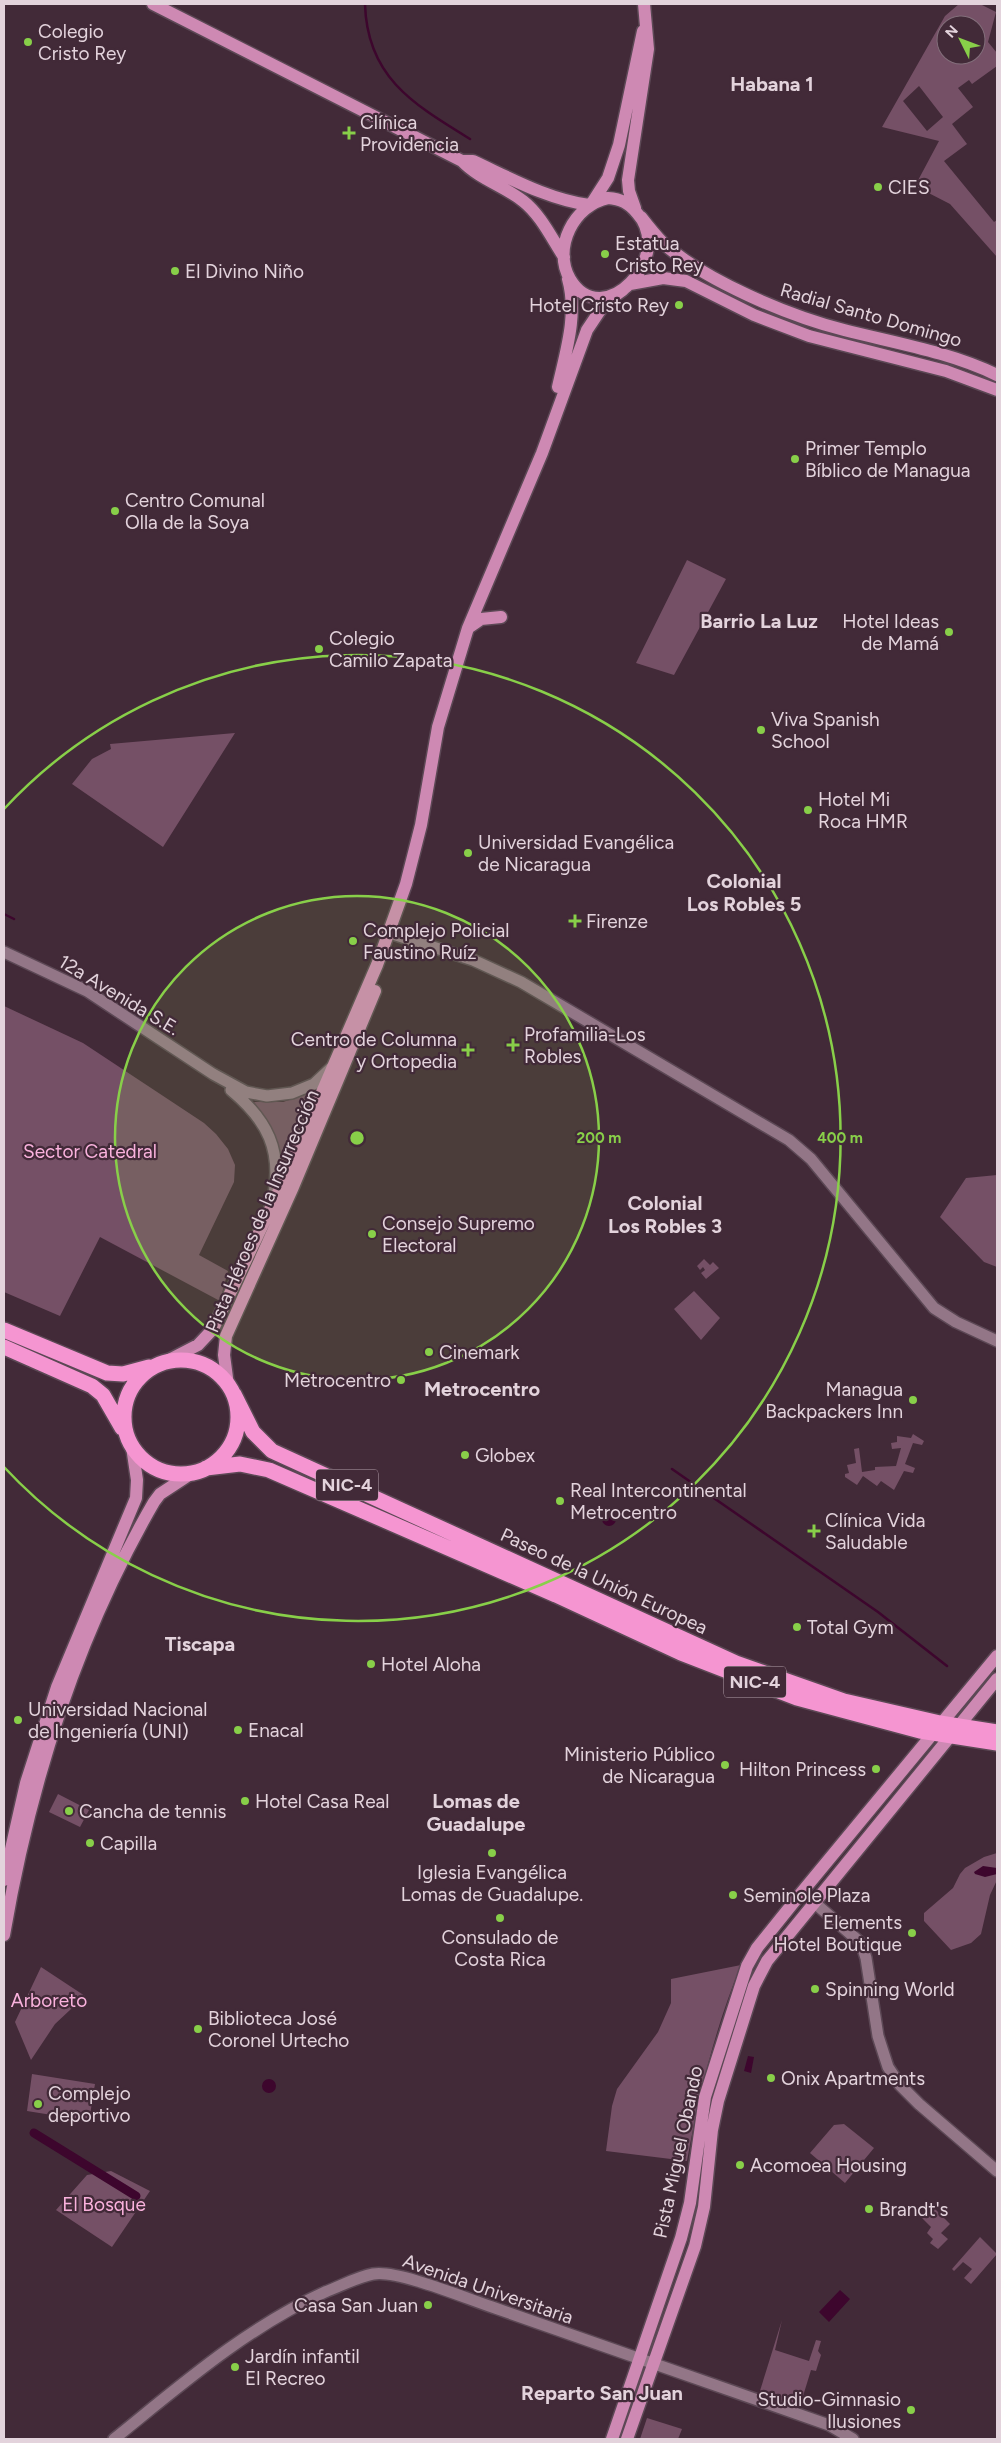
<svg xmlns="http://www.w3.org/2000/svg" width="1001" height="2443" viewBox="0 0 1001 2443" font-family="Figtree,sans-serif">
	<style>
		.green { fill: #755066; fill-rule: evenodd }
		.water { fill: #3d062d }
		.lines { fill: none; stroke-linecap: round; stroke-linejoin: round }
		.stream { stroke: #3d062d; stroke-width: 2.5 }
		.canal { stroke: #3d062d; stroke-width: 9 }
		.minor-casing { stroke: #5c4855; stroke-width: 14 }
		.major-casing { stroke: #5c4855; stroke-width: 15 }
		.highway-casing { stroke: #5c4855; stroke-width: 18 }
		.minor { stroke: #937687; stroke-width: 11 }
		.major { stroke: #ce89b3; stroke-width: 12 }
		.highway { stroke: #f595d1; stroke-width: 15 }
		.ring { fill: none; stroke: #88cf49; stroke-width: 2.5 }
		.poi-dot { fill: #88cf49; stroke: #422a38; stroke-width: 2 }
		.labels { text-anchor: middle; dominant-baseline: central; stroke-width: 4.5; stroke-linejoin: round; paint-order: stroke }
		.shield { fill: #422a38; stroke: #b3a0ab; stroke-width: 1 }
		.shield-label { font-size: 18px; font-weight: bold; fill: #e3d3dc }
		.poi-label { font-size: 19px; fill: #e3d3dc; stroke: #422a38; text-anchor: start }
		.street-label { font-size: 19px; fill: #e3d3dc; stroke: #422a38 }
		.park-label { font-size: 19px; fill: #fab2dd; stroke: #422a38 }
		.neighbourhood-label { font-size: 20px; font-weight: bold; fill: #e3d3dc; stroke: #422a38 }
		.centre { fill: #88cf49; stroke: #422a38; stroke-width: 2.5 }
		.ring-label { font-size: 15px; text-anchor: middle; font-weight: bold; fill: #88cf49; stroke: #422a38; stroke-width: 4.5; stroke-linejoin: round; paint-order: stroke }
	</style>
	<rect width="100%" height="100%" fill="#422a38"/>
	<!-- green -->
	<path class="green" d="M959 4H980L996 12 988 42 997 53V66L972 84 969 80 958 88 973 107 952 124 967 144 944 161 994 222 997 220V257L950 204 915 186 939 141 882 127 945 16ZM946 25H976V55H946ZM919 86 943 117 927 131 903 101Z
		M687 560 726 579 674 675 636 663Z
		M235 733 163 847 72 784 92 759 111 749 110 744Z
		M4 1006 83 1043 204 1123 216 1134 228 1149 235 1165 234 1182 199 1255 228 1271 220 1301 100 1237 60 1316 4 1292Z
		M320 1090 281 1175C276 1146 271 1125 254 1102H283Z
		M997 1175V1267L984 1262 940 1217 966 1178Z
		M704 1259 710 1265 713 1262 719 1268 706 1279 701 1273 705 1270 703 1267 700 1270 697 1266Z
		M694 1291 720 1318 701 1340 674 1309Z
		M913 1434 924 1441 922 1445 913 1443 905 1464 915 1468 913 1473 904 1471 894 1490 881 1481 877 1486 863 1476 857 1485 845 1477V1474L849 1473 847 1465 856 1463 854 1449 859 1448 862 1472 875 1470V1467L896 1466 901 1448 892 1449 891 1443 897 1442V1436L911 1438Z
		M58 1794 89 1810 80 1827 49 1812Z
		M997 1853V1880L990 1895 981 1934 971 1943 951 1950 924 1921V1913L953 1888 960 1874 965 1868 984 1857Z
		M741 1965C715 2028 699 2094 687 2161L606 2151 612 2106 617 2089 658 2032 671 2003V1979Z
		M41 1967 85 1996 55 2024 31 2060 15 2022Z
		M32 2074 95 2084 89 2121 27 2111Z
		M844 2124 874 2148 845 2183 810 2153 834 2125Z
		M111 2171 150 2191 112 2247 56 2210 87 2175Z
		M933 2207 950 2224 941 2233 948 2239 938 2249 930 2243 933 2239 927 2233 931 2227 922 2218Z
		M980 2237 997 2254 971 2284 964 2278 972 2269 963 2262 954 2271 952 2269Z
		M782 2320 775 2350 809 2361 816 2340 821 2341 818 2351 821 2355 816 2371 811 2370 800 2406 759 2394Z
		M647 2418 682 2429 678 2439H640Z"/>
	<!-- water -->
	<path class="water" d="M602 1519a7 7 0 1 1 14 0a7 7 0 1 1-14 0Z
		M983 1866 997 1868V1874L985 1877 975 1874 974 1872Z
		M748 2056 754 2057 751 2073 744 2071Z
		M262 2086a7 7 0 1 1 14 0a7 7 0 1 1-14 0Z
		M840 2290 850 2299 829 2322 819 2312Z"/>
	<g class="lines">
		<!-- stream -->
		<path class="stream" d="M365 4C367 77 413 104 470 139
			M4 914 14 919
			M672 1469 878 1612 947 1666"/>
		<!-- canal -->
		<path class="canal" d="M34 2133 136 2196"/>
		<defs>
			<path id="minor" d="M396 935 473 960 521 982 789 1140 811 1159 934 1308 956 1322 997 1341
				M4 952 87 991 213 1074 246 1092 267 1096 292 1093 314 1084 331 1068
				M231 1090C267 1120 283 1150 273 1199
				M802 1892 861 1943 866 1958 878 2036 888 2067 900 2085 919 2104 997 2171
				M114 2439C181 2385 246 2328 325 2292 341 2286 357 2277 373 2274 397 2269 470 2300 495 2308 606 2347 718 2386 829 2425L853 2439"/>
			<path id="major" d="M153 4 462 161C479 179 504 186 523 201 541 215 552 239 564 257
				M462 161H473C510 178 547 199 589 205
				M608 198C621 199 629 203 637 213 676 256 603 334 570 279 552 248 574 205 608 198Z
				M592 203 608 178 619 145 643 31
				M635 208 629 191 628 180 648 49 644 4
				M641 217C648 226 655 235 663 243 705 281 789 316 844 330 895 343 950 352 997 375
				M630 284 663 278 686 281 754 315 809 336 946 371 997 390
				M558 387C566 351 578 315 568 279
				M468 628 481 619 501 617
				M167 1361 198 1345 213 1329 285 1178 377 965 406 884 421 825 438 727 468 628 542 453 587 330 605 303 623 290
				M228 1385 224 1355 226 1336 293 1187 375 991
				M4 1880 26 1783 57 1687 136 1498 137 1480 132 1447
				M4 1935C30 1783 77 1635 154 1502L160 1494 192 1473
				M612 2439 681 2238 690 2203 705 2097 747 1966 757 1948 802 1892 997 1656
				M627 2439 695 2246 704 2207 712 2130 718 2101 754 1986 767 1961 997 1679"/>
			<path id="highway" d="M4 1330 107 1373 123 1374 149 1367
				M4 1347 92 1386 103 1395 122 1428
				M124 1417a57 57 0 1 1 114 0a57 57 0 1 1-114 0Z
				M234 1394 253 1432 272 1451 736 1663 844 1701 940 1723 997 1732
				M206 1468 240 1464 269 1470 556 1595 681 1653 797 1698 920 1731 997 1743"/>
		</defs>
		<!-- minor casing -->
		<use href="#minor" class="minor-casing"/>
		<!-- major casing -->
		<use href="#major" class="major-casing"/>
		<!-- highway casing -->
		<use href="#highway" class="highway-casing"/>
		<!-- minor -->
		<use href="#minor" class="minor"/>
		<!-- major -->
		<use href="#major" class="major"/>
		<!-- highway -->
		<use href="#highway" class="highway"/>
	</g>
	<!-- distance rings -->
	<circle cx="357" cy="1138" r="242" fill="#88cf49" fill-opacity=".12"/>
	<g class="ring">
		<circle cx="357" cy="1138" r="242"/>
		<path d="M4 809A483 483 0 1 1 4 1467"/>
	</g>
	<!-- markers -->
	<g class="poi-dot">
		<circle cx="28" cy="42" r="5"/>
		<path d="M346.5 125.5h5v5h5v5h-5v5h-5v-5h-5v-5h5z"/>
		<circle cx="878" cy="187" r="5"/>
		<circle cx="605" cy="254" r="5"/>
		<circle cx="175" cy="271" r="5"/>
		<circle cx="679" cy="305" r="5"/>
		<circle cx="795" cy="459" r="5"/>
		<circle cx="115" cy="511" r="5"/>
		<circle cx="949" cy="632" r="5"/>
		<circle cx="319" cy="649" r="5"/>
		<circle cx="761" cy="730" r="5"/>
		<circle cx="808" cy="810" r="5"/>
		<circle cx="468" cy="853" r="5"/>
		<path d="M572.5 913.5h5v5h5v5h-5v5h-5v-5h-5v-5h5z"/>
		<circle cx="353" cy="941" r="5"/>
		<path d="M510.5 1037.5h5v5h5v5h-5v5h-5v-5h-5v-5h5z"/>
		<path d="M465.5 1042.5h5v5h5v5h-5v5h-5v-5h-5v-5h5z"/>
		<circle cx="372" cy="1234" r="5"/>
		<circle cx="429" cy="1352" r="5"/>
		<circle cx="401" cy="1380" r="5"/>
		<circle cx="913" cy="1400" r="5"/>
		<circle cx="465" cy="1455" r="5"/>
		<circle cx="560" cy="1501" r="5"/>
		<path d="M811.5 1523.5h5v5h5v5h-5v5h-5v-5h-5v-5h5z"/>
		<circle cx="797" cy="1627" r="5"/>
		<circle cx="371" cy="1664" r="5"/>
		<circle cx="18" cy="1720" r="5"/>
		<circle cx="238" cy="1730" r="5"/>
		<circle cx="725" cy="1765" r="5"/>
		<circle cx="876" cy="1769" r="5"/>
		<circle cx="245" cy="1801" r="5"/>
		<circle cx="69" cy="1811" r="5"/>
		<circle cx="90" cy="1843" r="5"/>
		<circle cx="492" cy="1853" r="5"/>
		<circle cx="733" cy="1895" r="5"/>
		<circle cx="500" cy="1918" r="5"/>
		<circle cx="912" cy="1933" r="5"/>
		<circle cx="815" cy="1989" r="5"/>
		<circle cx="198" cy="2029" r="5"/>
		<circle cx="771" cy="2078" r="5"/>
		<circle cx="38" cy="2104" r="5"/>
		<circle cx="740" cy="2165" r="5"/>
		<circle cx="869" cy="2209" r="5"/>
		<circle cx="428" cy="2305" r="5"/>
		<circle cx="235" cy="2367" r="5"/>
		<circle cx="911" cy="2410" r="5"/>
	</g>
	<g class="labels">
		<!-- shield labels -->
		<g class="shield">
			<rect x="316" y="1469.5" width="62" height="31" rx="4"/>
			<rect x="724" y="1666.5" width="62" height="31" rx="4"/>
		</g>
		<g class="shield-label">
			<text x="347" y="1485">NIC-4</text>
			<text x="755" y="1682">NIC-4</text>
		</g>
		<!-- poi labels -->
		<g class="poi-label">
			<text x="38" y="31">Colegio<tspan x="38" dy="22">Cristo Rey</tspan></text>
			<text x="360" y="122">Clínica<tspan x="360" dy="22">Providencia</tspan></text>
			<text x="888" y="187">CIES</text>
			<text x="615" y="243">Estatua<tspan x="615" dy="22">Cristo Rey</tspan></text>
			<text x="185" y="271">El Divino Niño</text>
			<text x="669" y="305" text-anchor="end">Hotel Cristo Rey</text>
			<text x="805" y="448">Primer Templo<tspan x="805" dy="22">Bíblico de Managua</tspan></text>
			<text x="125" y="500">Centro Comunal<tspan x="125" dy="22">Olla de la Soya</tspan></text>
			<text x="939" y="621" text-anchor="end">Hotel Ideas<tspan x="939" dy="22">de Mamá</tspan></text>
			<text x="329" y="638">Colegio<tspan x="329" dy="22">Camilo Zapata</tspan></text>
			<text x="771" y="719">Viva Spanish<tspan x="771" dy="22">School</tspan></text>
			<text x="818" y="799">Hotel Mi<tspan x="818" dy="22">Roca HMR</tspan></text>
			<text x="478" y="842">Universidad Evangélica<tspan x="478" dy="22">de Nicaragua</tspan></text>
			<text x="586" y="921">Firenze</text>
			<text x="363" y="930">Complejo Policial<tspan x="363" dy="22">Faustino Ruíz</tspan></text>
			<text x="524" y="1034">Profamilia-Los<tspan x="524" dy="22">Robles</tspan></text>
			<text x="457" y="1039" text-anchor="end">Centro de Columna<tspan x="457" dy="22">y Ortopedia</tspan></text>
			<text x="382" y="1223">Consejo Supremo<tspan x="382" dy="22">Electoral</tspan></text>
			<text x="439" y="1352">Cinemark</text>
			<text x="391" y="1380" text-anchor="end">Metrocentro</text>
			<text x="903" y="1389" text-anchor="end">Managua<tspan x="903" dy="22">Backpackers Inn</tspan></text>
			<text x="475" y="1455">Globex</text>
			<text x="570" y="1490">Real Intercontinental<tspan x="570" dy="22">Metrocentro</tspan></text>
			<text x="825" y="1520">Clínica Vida<tspan x="825" dy="22">Saludable</tspan></text>
			<text x="807" y="1627">Total Gym</text>
			<text x="381" y="1664">Hotel Aloha</text>
			<text x="28" y="1709">Universidad Nacional<tspan x="28" dy="22">de Ingeniería (UNI)</tspan></text>
			<text x="248" y="1730">Enacal</text>
			<text x="715" y="1754" text-anchor="end">Ministerio Público<tspan x="715" dy="22">de Nicaragua</tspan></text>
			<text x="866" y="1769" text-anchor="end">Hilton Princess</text>
			<text x="255" y="1801">Hotel Casa Real</text>
			<text x="79" y="1811">Cancha de tennis</text>
			<text x="100" y="1843">Capilla</text>
			<text x="492" y="1872" text-anchor="middle">Iglesia Evangélica<tspan x="492" dy="22">Lomas de Guadalupe.</tspan></text>
			<text x="743" y="1895">Seminole Plaza</text>
			<text x="902" y="1922" text-anchor="end">Elements<tspan x="902" dy="22">Hotel Boutique</tspan></text>
			<text x="500" y="1937" text-anchor="middle">Consulado de<tspan x="500" dy="22">Costa Rica</tspan></text>
			<text x="825" y="1989">Spinning World</text>
			<text x="208" y="2018">Biblioteca José<tspan x="208" dy="22">Coronel Urtecho</tspan></text>
			<text x="781" y="2078">Onix Apartments</text>
			<text x="48" y="2093">Complejo<tspan x="48" dy="22">deportivo</tspan></text>
			<text x="750" y="2165">Acomoea Housing</text>
			<text x="879" y="2209">Brandt's</text>
			<text x="418" y="2305" text-anchor="end">Casa San Juan</text>
			<text x="245" y="2356">Jardín infantil<tspan x="245" dy="22">El Recreo</tspan></text>
			<text x="901" y="2399" text-anchor="end">Studio-Gimnasio<tspan x="901" dy="22">Ilusiones</tspan></text>
		</g>
		<!-- street labels -->
		<g class="street-label">
			<text transform="translate(871 315) rotate(16)">Radial Santo Domingo</text>
			<text transform="translate(119 995) rotate(31)">12a Avenida S.E.</text>
			<text transform="translate(262 1211) rotate(-67)">Pista Héroes de la Insurrección</text>
			<text transform="translate(604 1581) rotate(25)">Paseo de la Unión Europea</text>
			<text transform="translate(678 2152) rotate(-78)">Pista Miguel Obando</text>
			<text transform="translate(488 2289) rotate(19)">Avenida Universitaria</text>
		</g>
		<!-- park labels -->
		<g class="park-label">
			<text x="90" y="1151">Sector Catedral</text>
			<text x="49" y="2000">Arboreto</text>
			<text x="104" y="2204">El Bosque</text>
		</g>
		<!-- neighbourhood labels -->
		<g class="neighbourhood-label">
			<text x="772" y="84">Habana 1</text>
			<text x="759" y="621">Barrio La Luz</text>
			<text x="744" y="881">Colonial<tspan x="744" dy="23">Los Robles 5</tspan></text>
			<text x="665" y="1203">Colonial<tspan x="665" dy="23">Los Robles 3</tspan></text>
			<text x="482" y="1389">Metrocentro</text>
			<text x="200" y="1644">Tiscapa</text>
			<text x="476" y="1801">Lomas de<tspan x="476" dy="23">Guadalupe</tspan></text>
			<text x="602" y="2393">Reparto San Juan</text>
		</g>
	</g>
	<circle cx="357" cy="1138" r="8" class="centre"/>
	<g class="ring-label">
		<text x="599" y="1143">200 m</text>
		<text x="840" y="1143">400 m</text>
	</g>
	<!-- border -->
	<rect width="1001" height="2443" fill="none" stroke="#e3d3dc" stroke-width="10"/>
	<!-- north arrow -->
	<g transform="translate(961 40) rotate(312)"><circle r="24" fill="#422a38" stroke="#826e7a"/>
	<path d="M0-4L9 19L0 12L-9 19Z" fill="#88cf49"/>
	<text y="-8" font-size="14" font-weight="bold" text-anchor="middle" fill="#e3d3dc">N</text>
	</g>
</svg>
